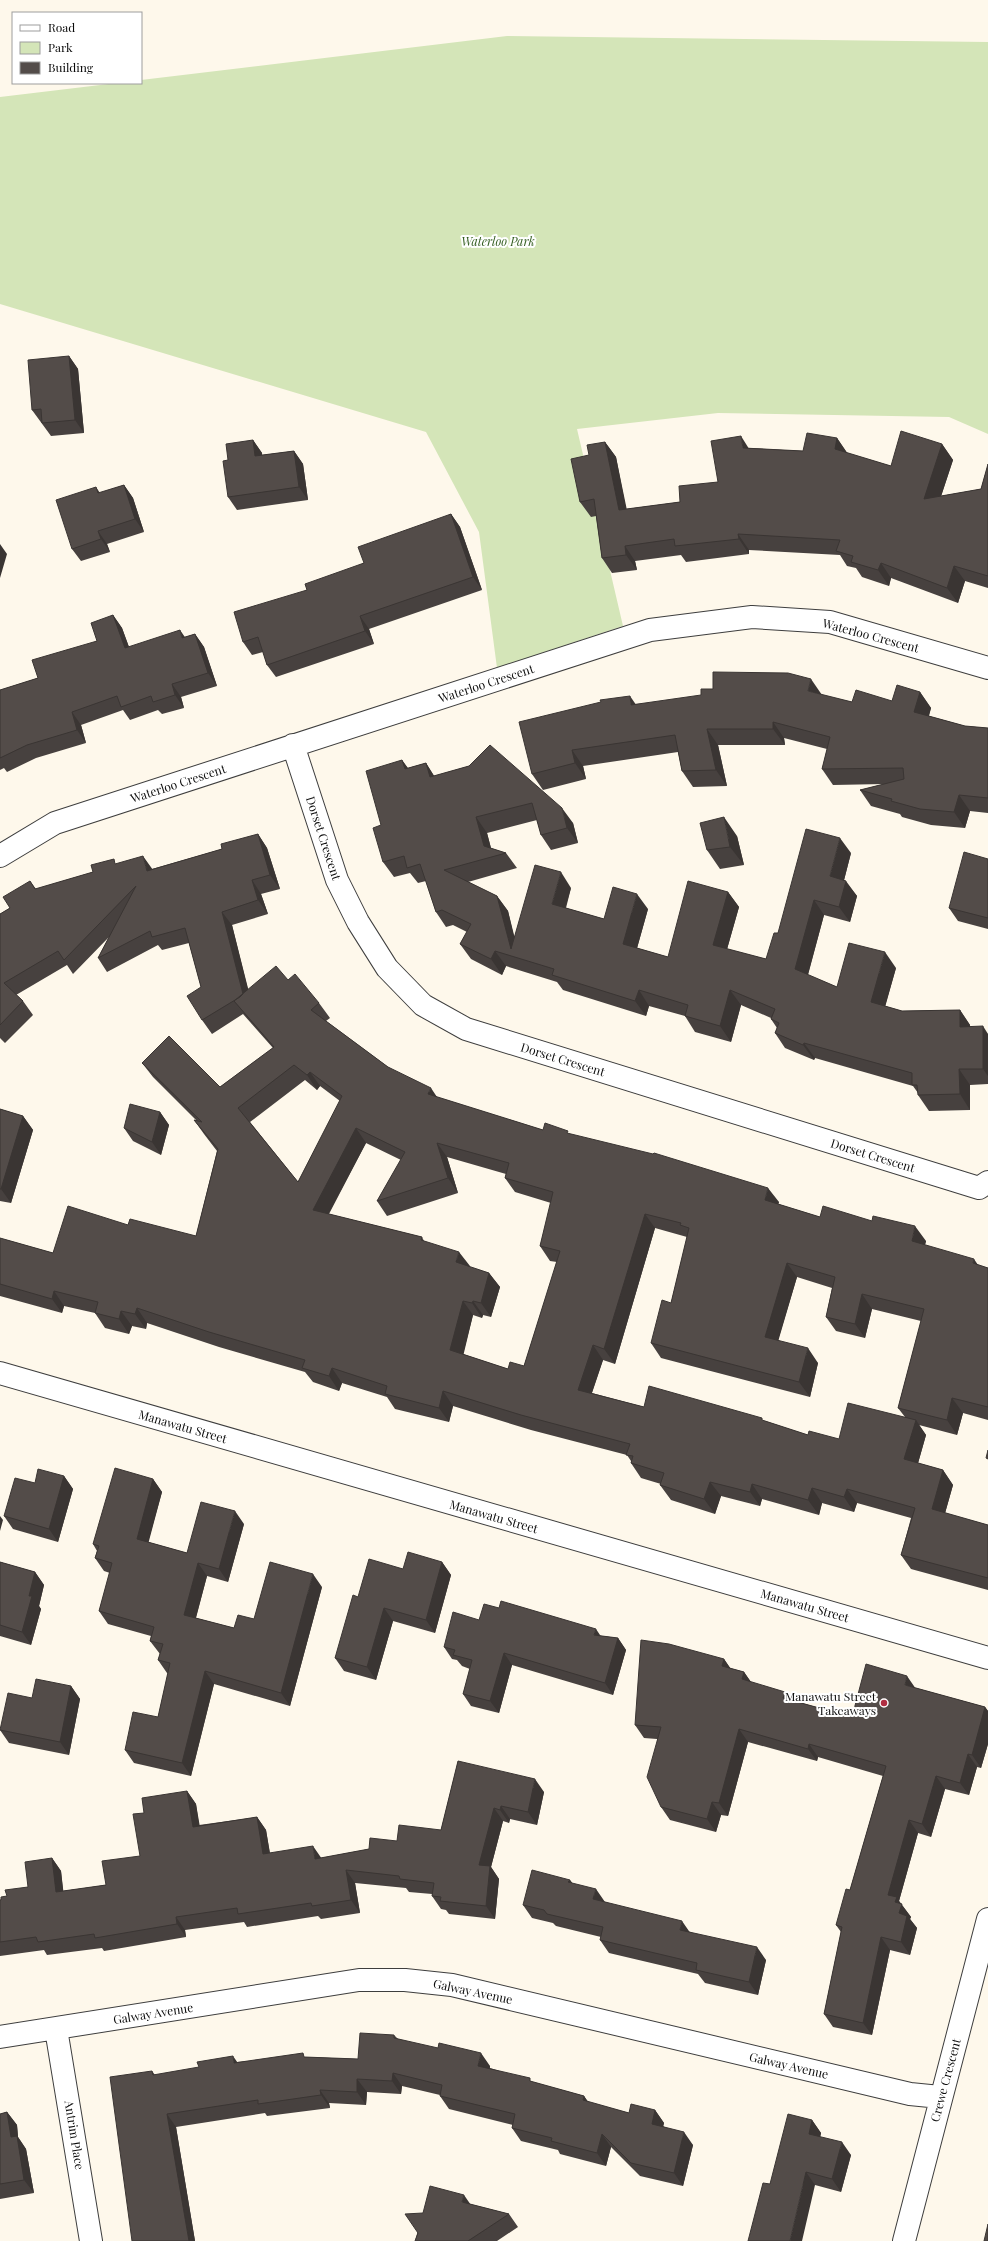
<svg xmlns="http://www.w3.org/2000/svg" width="988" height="2241" viewBox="0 0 988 2241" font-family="'Playfair Display',serif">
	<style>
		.green { fill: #d4e5b8 }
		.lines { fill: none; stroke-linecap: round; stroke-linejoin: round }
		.minor-casing { stroke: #3e3e3e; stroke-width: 24 }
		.tertiary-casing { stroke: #3e3e3e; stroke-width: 24 }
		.minor { stroke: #fff; stroke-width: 22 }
		.tertiary { stroke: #fff; stroke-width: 22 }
		.wall { fill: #47413f; fill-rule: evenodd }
		.shaded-wall { fill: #3a3533 }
		.building { fill: #534c49; stroke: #3a3533; fill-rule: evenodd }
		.poi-dot { fill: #b12e42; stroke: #fff; stroke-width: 1.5 }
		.labels { text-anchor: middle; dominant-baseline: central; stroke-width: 4; stroke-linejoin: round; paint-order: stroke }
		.park-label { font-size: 12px; font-style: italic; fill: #345e21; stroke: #fff }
		.street-label { font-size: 12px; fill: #0b0b0b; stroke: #fff }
		.poi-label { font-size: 12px; fill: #0b0b0b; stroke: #fff; text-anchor: end }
	</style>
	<rect width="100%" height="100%" fill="#fef8eb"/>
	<!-- green -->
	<path class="green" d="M507 36 988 42V434L949 417 718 413 577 429 623 626 497 668 479 532 426 432 0 304V97L117 83H141V80Z"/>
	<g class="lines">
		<defs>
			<path id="minor" d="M293 745 337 880 358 922 387 968 423 1005 466 1029 979 1188 988 1182
				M0 856 55 823 650 630 752 617 830 622 988 668
				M56 2029 91 2241
				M0 2037 359 1980H405L452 1985 910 2094 940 2097
				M904 2241 988 1919"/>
			<path id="tertiary" d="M0 1373 988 1658"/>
		</defs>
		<!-- minor casing -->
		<use href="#minor" class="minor-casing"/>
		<!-- tertiary casing -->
		<use href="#tertiary" class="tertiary-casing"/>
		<!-- minor -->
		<use href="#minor" class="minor"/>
		<!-- tertiary -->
		<use href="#tertiary" class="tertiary"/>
	</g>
	<!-- wall -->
	<path class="wall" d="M69 356 78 369 84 433 51 436 32 410Z
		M837 438 847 453 891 466 942 444 953 460 941 496 981 489 988 464V588L965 581 958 603 891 578 889 586 862 577 856 568 847 566 840 555 749 550V554L686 562 681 555 635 561 637 570 612 573 602 558 596 516 591 517 580 502 589 455 605 442 616 457 626 509 680 502 718 482 749 448 803 451Z
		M253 440 262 453V455L294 451 303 464 308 500 237 510 228 497V460Z
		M124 485 133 498 144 532 107 544 110 552 81 561 72 549 96 487 100 493Z
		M451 514 460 527 482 590 369 629 374 644 276 677 267 665 263 652 252 655 243 642 307 590 364 563Z
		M113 615 122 628 129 647 185 637 195 634 204 647 217 686 181 697 184 708 162 714 158 710 130 720 123 710 81 725 86 743 36 758 7 772 4 768 0 770V690L38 678 97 641Z
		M920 692 931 708 929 716 965 726 988 728V813L970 811 965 828 931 825 902 817 900 814 871 806 860 790 884 784 833 785 822 769 827 749 784 738 785 745H718L727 786 693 787 682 771 678 752 583 766 586 779 543 790 532 774 636 704 822 695 852 702 892 701Z
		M402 760 408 768 426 763 434 776 469 766 573 823 578 843 551 850 541 835 537 820 487 833 491 848 506 853 517 868 468 882 497 896 508 911 514 937 571 888 566 908 604 919 648 909 637 948 668 957 728 892 739 907 727 949 766 959 778 933 851 853 844 880 857 896 850 922 824 915 808 975 837 987 896 968 885 1006 902 1011 960 1010 970 1025V1027L988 1034V1084L970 1085V1110L929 1111 918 1095V1093L913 1086 815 1058 814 1060 785 1048 775 1033 777 1028 771 1019V1018L741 1005 731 1042 695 1032 685 1016 649 1006 646 1016 563 990 557 982 506 966 502 975 471 959 460 944 467 932 453 925 446 927 436 912 426 881 418 883 410 873 394 877 383 862 381 825Z
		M258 834 267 848 280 889 261 894 268 914 232 925 248 990 288 980 319 1003 330 1018 326 1021 388 1067 437 1097 543 1130 570 1134 779 1202 778 1204 820 1217 926 1241 925 1245 978 1265 988 1268V1420L963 1413 957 1435 919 1425 926 1435 918 1463 943 1470 953 1485 945 1513 988 1525V1590L911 1569 901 1555 911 1518 857 1503 854 1512 822 1503 819 1515 762 1499 760 1506 721 1496 715 1514 671 1500 660 1485 661 1484 641 1478 631 1463V1461L627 1455 531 1430 453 1406 449 1422 395 1409 387 1397 342 1383 339 1391 313 1382 305 1372 219 1347 147 1323 146 1329 132 1326 129 1334 105 1328 95 1313 64 1306 62 1313 0 1296V1238L53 1253 128 1225 196 1236 217 1151 204 1134 194 1120H196L153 1077 142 1063 220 1087 273 1048 243 1014 212 1034 202 1020 201 987 189 943 162 950 158 945 107 972 98 958 109 937 73 974 67 965 16 995 23 1001 33 1015 5 1043 0 1038V914L10 908 30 881 36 889 93 872 117 864 152 869 222 849ZM305 1080 317 1090 320 1086 340 1101 298 1182 250 1122ZM366 1143 401 1160 377 1201 387 1216 458 1193 447 1157 506 1174 505 1178 515 1192 551 1203 540 1246 550 1261 557 1262 524 1366 508 1369 463 1354 473 1315 482 1318 483 1315 491 1317 500 1287 489 1273 469 1267 424 1241 422 1237 329 1214ZM655 1228 687 1237 671 1303 651 1343 661 1358 810 1397 818 1363 778 1340 797 1277 832 1288 826 1317 836 1331 865 1338 872 1309 921 1321 898 1408 905 1417 839 1439 808 1435 765 1421 644 1407 592 1393 603 1360 615 1364Z
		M737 836 744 865 720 869 707 850Z
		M988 859V929L958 921 949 908Z
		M0 1109 23 1116 33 1130 11 1203 0 1201Z
		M160 1112 169 1125 161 1155 133 1141 124 1128Z
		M64 1476 73 1489 58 1542 13 1529 4 1516Z
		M153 1479 162 1492 148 1542 187 1553 244 1524 228 1582 207 1576 196 1618 234 1628 254 1619 322 1587 290 1706 214 1684 191 1776 134 1763 125 1750 158 1717 168 1673H167L158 1660 160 1654 150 1641 151 1636 108 1624 99 1611 110 1573 104 1571 95 1558 97 1551 93 1544Z
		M0 1562 35 1572 44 1585 39 1606 41 1609 31 1645 0 1636Z
		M442 1562 451 1575 435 1633 393 1621 376 1680 344 1671 335 1658 358 1597 403 1569Z
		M479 1620 618 1638 626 1650 613 1695 512 1665 499 1713 471 1706 463 1694 470 1669 462 1666 457 1660 452 1659 444 1647Z
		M724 1659 730 1668 744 1672 751 1682 791 1700 852 1717 916 1688 985 1707 988 1711V1744L981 1768 977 1767 969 1795 945 1789 931 1837 918 1833 899 1901 911 1917 910 1919 917 1928 910 1955 890 1950 872 2035 833 2027 824 2014 841 1932 836 1925 850 1890 883 1776 818 1757 817 1761 748 1742 728 1816 721 1815 716 1832 670 1820 661 1807 657 1739 644 1738 635 1725Z
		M71 1686 80 1699 69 1755 9 1743 0 1730 32 1698Z
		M458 1761 544 1792 537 1825 510 1819 509 1823 503 1821 491 1867 499 1879 495 1919 449 1914 446 1910 441 1909 432 1896V1894L409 1892 406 1888 355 1883 360 1913 321 1919 318 1916 247 1927 244 1922 185 1930 186 1937 104 1951 102 1948 47 1955 44 1950 0 1956V1900L7 1896 28 1887 52 1858 61 1871 63 1891 106 1885 140 1856 144 1813 187 1791 196 1804 199 1825 257 1817 266 1830 270 1853 321 1858 369 1849 441 1830Z
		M570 1880 573 1884 605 1902 690 1932 766 1960 758 1995 705 1983 698 1974 609 1953 600 1940 601 1937 556 1926 553 1923 532 1918 523 1905Z
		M394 2035 398 2039 490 2066V2068L533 2082 584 2096 588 2102 629 2113 655 2110 664 2123 663 2126 693 2145 683 2186 640 2176 611 2147 606 2166 560 2154 558 2150 521 2141 512 2128 513 2125 449 2109 440 2096V2095L402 2086 401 2094 367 2092 366 2105 329 2103 330 2108 267 2116 265 2113 176 2127 195 2241H132L152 2071 155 2075 237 2062 306 2057 358 2059Z
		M7 2112 17 2125 18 2137 26 2149 34 2193 0 2199V2114Z
		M812 2120 821 2133 820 2137 851 2155 841 2192 815 2185 770 2184Z
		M470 2204 509 2214 518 2227 497 2241H415L423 2213Z"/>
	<!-- shaded-wall -->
	<path class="shaded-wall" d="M69 356 78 369 84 433 75 420Z
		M741 436 751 452 743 448Z
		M837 438 848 454 835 449Z
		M253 440 262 453 264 469 255 456Z
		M605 442 616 457 630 525 619 510Z
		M942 444 953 460 935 515 924 499Z
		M294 451 303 464 308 500 299 487Z
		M124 485 133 498 144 532 135 519Z
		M451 514 460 527 482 590 473 577Z
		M98 531 107 544 110 552 101 539Z
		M738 534 749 550V554L739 539Z
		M0 544 7 554 0 578Z
		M625 546 635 561 637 570 626 555Z
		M881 563 891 578 889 586 878 570Z
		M954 566 965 581 958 603 947 588Z
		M113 615 122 628 134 661 125 648Z
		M360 616 369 629 374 644 365 631Z
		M180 630 189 643 182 638Z
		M195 634 204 647 217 686 208 673Z
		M811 679 822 695 808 691Z
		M172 684 181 697 184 708 175 695Z
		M920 692 931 708 925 728 914 712Z
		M630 696 641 712 631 705Z
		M72 712 81 725 86 743 77 730Z
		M773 722 784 738 785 745 773 729Z
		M707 729 718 745 727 786 716 770Z
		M572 750 583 766 586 779 575 763Z
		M402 760 413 776 405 769Z
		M426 763 436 779 430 777Z
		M959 795 970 811 965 828 954 812Z
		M562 808 573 823 578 843 567 828Z
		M476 817 487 833 493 856 484 846Z
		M724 817 737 836 744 865 730 847Z
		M258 834 267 848 280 889 270 875Z
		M840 838 851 853 841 892 830 876Z
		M143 856 153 870 147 871Z
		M561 872 571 888 562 919 552 904Z
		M252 880 261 894 268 914 258 900Z
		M846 881 857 896 850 922 839 907Z
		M728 892 739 907 724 960 713 945Z
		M637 894 648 909 634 959 623 944Z
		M497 896 508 911 520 959 511 949Z
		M814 900 824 915 805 985 795 969Z
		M222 912 232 925 253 1008 243 995Z
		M495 951 506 966 502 975 491 959Z
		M885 952 896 968 882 1018 871 1002Z
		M639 990 649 1006 646 1016 635 1001Z
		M730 990 741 1005 731 1042 720 1026Z
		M960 1010 970 1025 971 1042 960 1027Z
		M983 1026 988 1034V1076L983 1069Z
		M804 1043 815 1058 814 1060 803 1045Z
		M959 1069 970 1085V1110L960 1094Z
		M310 1072 320 1086 317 1090 307 1075Z
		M431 1088 441 1103 428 1094Z
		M160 1112 169 1125 161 1155 152 1142Z
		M23 1116 33 1130 11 1203 1 1189Z
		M356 1128 366 1143 323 1224 313 1210Z
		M437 1143 447 1157 458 1193 448 1178Z
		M768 1188 779 1202 775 1215 765 1200Z
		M645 1214 655 1228 615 1364 604 1349Z
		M915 1226 926 1241 922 1255 912 1241Z
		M459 1252 470 1266 466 1277 456 1262Z
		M974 1259 984 1274 973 1263Z
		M787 1263 797 1277 775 1352 765 1337Z
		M489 1273 500 1287 491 1317 481 1303Z
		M54 1291 64 1306 62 1313 52 1299Z
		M862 1294 872 1309 865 1338 855 1324Z
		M463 1301 473 1315 461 1365 450 1350Z
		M473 1301 483 1315 482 1318 472 1303Z
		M137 1308 147 1323 146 1329 135 1314Z
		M121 1311 132 1326 129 1334 119 1319Z
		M593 1345 603 1360 588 1404 578 1390Z
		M808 1348 818 1363 810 1397 799 1382Z
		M332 1368 342 1383 339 1391 329 1376Z
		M443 1391 453 1406 449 1422 439 1408Z
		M952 1398 963 1413 957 1435 947 1420Z
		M916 1420 926 1435 915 1474 904 1459Z
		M943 1470 953 1485 942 1524 932 1509Z
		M64 1476 73 1489 58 1542 49 1529Z
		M153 1479 162 1492 146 1552 137 1539Z
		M710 1482 721 1496 715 1514 704 1499Z
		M752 1484 762 1499 760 1506 750 1492Z
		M812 1488 822 1503 819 1515 808 1500Z
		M847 1489 857 1503 854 1512 844 1497Z
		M235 1511 244 1524 228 1582 219 1569Z
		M0 1516 3 1520 0 1531Z
		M442 1562 451 1575 435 1633 426 1620Z
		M198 1563 207 1576 193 1628 184 1615Z
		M35 1572 44 1585 39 1606 41 1609 31 1645 22 1632 29 1596Z
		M313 1574 322 1587 290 1706 281 1693Z
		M384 1608 393 1621 376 1680 367 1667Z
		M596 1629 604 1641 594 1635Z
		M618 1638 626 1650 613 1695 605 1683Z
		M504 1653 512 1665 499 1713 490 1701Z
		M724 1659 733 1672 722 1666Z
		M205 1671 214 1684 191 1776 182 1763Z
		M744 1672 753 1685 742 1679Z
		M907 1676 916 1689 905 1685Z
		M71 1686 80 1699 69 1755 60 1742Z
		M785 1692 794 1705 783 1698Z
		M985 1707 988 1711V1744L981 1768 972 1755Z
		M739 1729 748 1742 728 1816 719 1803Z
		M809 1744 818 1757 817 1761 808 1749Z
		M968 1754 977 1767 969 1795 960 1783Z
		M936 1776 945 1789 931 1837 922 1824Z
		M535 1779 544 1792 537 1825 528 1812Z
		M187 1791 196 1804 202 1839 193 1827Z
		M712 1802 721 1815 716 1832 707 1819Z
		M501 1806 510 1819 509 1823 500 1810Z
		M494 1808 503 1821 491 1867 499 1879 495 1919 486 1906 479 1865Z
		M257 1817 266 1830 272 1867 263 1854Z
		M909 1820 918 1833 899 1901 911 1917 910 1919 917 1928 910 1955 901 1942 888 1895Z
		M313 1846 322 1859H315Z
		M52 1858 61 1871 65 1905 56 1892Z
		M346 1870 355 1883 360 1913 351 1900Z
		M570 1880 579 1893 568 1882Z
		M596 1889 605 1902 593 1899Z
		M176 1917 185 1930 186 1937 177 1924Z
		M682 1921 691 1934 680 1930Z
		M881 1937 890 1950 872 2035 863 2023Z
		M757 1947 766 1960 758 1995 749 1982Z
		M481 2053 490 2066 487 2078 478 2066Z
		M233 2056 242 2069 234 2063Z
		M393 2073 402 2086 401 2094 392 2081Z
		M357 2079 367 2092 366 2105 357 2092Z
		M320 2090 329 2103 330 2108 321 2095Z
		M584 2096 593 2109 583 2100Z
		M655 2110 664 2123 661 2137 652 2124Z
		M7 2112 17 2125 18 2137 26 2149 34 2193 24 2180 11 2137Z
		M167 2114 176 2127 195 2241H189Z
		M812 2120 821 2133 818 2147 809 2134Z
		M684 2132 693 2145 683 2186 674 2173Z
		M602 2134 611 2147 606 2166 597 2153Z
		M842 2142 851 2155 841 2192 832 2179Z
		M806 2172 815 2185 802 2241H790Z
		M464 2195 473 2208 462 2202Z"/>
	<!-- building -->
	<path class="building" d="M69 356 75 420 42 423 41 409 32 410 28 360Z
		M901 431 942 444 924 499 981 489 988 464V576L954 566 947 588 881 563 878 570 851 562 853 556 836 551 840 540 738 534 739 539 675 546 674 539 625 546 626 555 602 558 594 499 580 502 571 459 589 455 587 445 605 442 619 510 680 502 679 486 718 482 711 441 741 436 743 448 803 451 807 433 837 438 835 449 891 466Z
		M253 440 255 456 294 451 299 487 228 497 223 461 228 460 226 444Z
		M124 485 135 519 98 531 101 539 72 549 56 500 96 487 98 493Z
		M451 514 473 577 360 616 365 631 267 665 258 637 243 642 234 612 307 590 305 584 364 563 358 547Z
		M113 615 125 648 180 630 182 638 195 634 208 673 172 684 175 695 153 702 151 696 121 707 117 696 72 712 77 730 27 745 0 758V690L38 678 32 660 97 641 91 623Z
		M713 672 788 673 811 679 808 691 852 702 856 690 892 701 897 685 920 692 914 712 965 726 988 728V798L959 795 954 812 920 809 891 801 892 799 860 790 904 779 903 768 822 769 830 737 773 722V729H707L716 770 682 771 675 735 572 750 575 763 532 774 519 722 601 702 600 700 630 696 631 705 701 695V689H713Z
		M490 745 562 808 567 828 541 835 532 803 476 817 484 846 506 853 444 870 497 896 511 949 535 865 561 872 552 904 604 919 613 887 637 894 623 944 668 957 688 881 728 892 713 945 766 959 774 933H778L806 829 840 838 830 876 846 881 839 907 814 900 795 969 837 987 849 943 885 952 871 1002 902 1011 960 1010V1027L983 1026V1069H959L960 1094 918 1095 917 1085H912V1073L804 1043 803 1045 775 1033 779 1023 771 1019 775 1009 730 990 720 1026 685 1016 688 1005 639 990 635 1001 552 975 554 969 495 951 491 959 460 944 471 924 442 910 436 912 420 864 407 868 404 856 383 862 373 828 381 825 366 771 402 760 405 769 426 763 430 777 469 766Z
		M724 817 730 847 707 850 700 823Z
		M258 834 270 875 252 880 258 900 222 912 243 994 240 997 202 1020 187 996 201 987 185 928 152 937 150 931 98 958 136 886 64 960 58 951 4 983 23 1001 0 1025V914L10 908 3 897 30 881 35 889 93 872 91 865 114 859 115 864 143 856 147 871 222 849 221 844Z
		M964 852 988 859V918L949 908Z
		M276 966 288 980 295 974 319 1003 311 1010 388 1067 431 1088 428 1094 543 1130 545 1123 568 1131 567 1133 653 1154 654 1153 768 1188 765 1200 820 1217 823 1206 872 1221 873 1216 915 1226 912 1241 974 1259 973 1263 988 1268V1407L952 1398 947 1420 898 1408 924 1309 862 1294 855 1324 826 1317 835 1277 787 1263 765 1337 808 1348 799 1382 651 1343 662 1300 671 1303 689 1228 680 1225 681 1223 645 1214 604 1349 593 1345 578 1390 644 1407 649 1386 762 1418V1420L808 1435 809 1431 839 1439 848 1403 916 1420 904 1459 943 1470 932 1509 988 1525V1578L901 1555 915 1508 847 1489 844 1497 812 1488 808 1500 752 1484 750 1492 710 1482 704 1499 660 1485 664 1473 631 1463 633 1456 626 1455 630 1444 521 1415 443 1391 439 1408 385 1394 387 1386 332 1368 329 1376 302 1368 305 1360 209 1332 137 1308 135 1314 121 1311 119 1319 95 1313 98 1302 54 1291 52 1299 0 1284V1238L53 1253 68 1206 128 1225 130 1219 196 1236 218 1149 194 1120 202 1122 142 1063 169 1036 220 1087 274 1047 234 1001ZM294 1065 307 1075 310 1072 342 1096 298 1182 238 1108ZM356 1128 405 1152 377 1201 448 1178 437 1143 509 1163 505 1178 553 1192 540 1246 560 1251 524 1366 510 1362 508 1369 450 1350 463 1301 472 1303 473 1301 481 1303 489 1273 456 1262 459 1252 421 1240 422 1237 313 1210Z
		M130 1104 160 1112 152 1142 124 1128Z
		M0 1109 23 1116 1 1189H0Z
		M988 1450V1459L986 1458Z
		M115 1468 153 1479 137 1539 187 1553 201 1502 235 1511 219 1569 198 1563 184 1615 234 1628 238 1615 254 1619 270 1562 313 1574 281 1693 205 1671 182 1763 125 1750 133 1712 158 1717 170 1663 158 1660 163 1644 150 1641 154 1627 99 1611 112 1563 95 1558 99 1546 93 1544Z
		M38 1469 64 1476 49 1529 4 1516 15 1478 35 1483Z
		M408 1552 442 1562 426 1620 384 1608 367 1667 335 1658 353 1595 358 1597 369 1559 403 1569Z
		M0 1562 35 1572 29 1596H32L22 1632 0 1625Z
		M501 1601 596 1629 594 1635 618 1638 605 1683 504 1653 490 1701 463 1694 472 1660 453 1655 455 1650 444 1647 453 1612 479 1620 484 1604 499 1608Z
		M641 1640 669 1644 724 1659 722 1666 744 1672 742 1679 785 1692 783 1698 852 1717 866 1664 907 1676 905 1685 985 1707 972 1755 968 1754 960 1783 936 1776 922 1824 909 1820 888 1895 897 1897 895 1902 902 1904 899 1913 907 1916 901 1942 881 1937 863 2023 824 2014 842 1927 836 1925 846 1889 850 1890 886 1766 809 1744 808 1749 739 1729 719 1803 712 1802 707 1819 661 1807 647 1777 661 1727 635 1725Z
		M36 1679 71 1686 60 1742 0 1730 8 1693 32 1698Z
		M458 1761 535 1779 528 1812 501 1806 500 1810 494 1808 479 1865 490 1866 486 1906 440 1901 441 1897 432 1896 434 1883 400 1879 399 1876 346 1870 351 1900 312 1906 311 1903 238 1914 237 1908 176 1917 177 1924 95 1938 94 1934 38 1942 36 1937 0 1942V1900H1V1897L7 1896 5 1890 28 1887 25 1862 52 1858 56 1892 106 1885 102 1861 140 1856 133 1814 144 1813 142 1798 187 1791 193 1827 257 1817 263 1854 313 1846 315 1859 369 1849 370 1838 397 1841 399 1825 441 1830Z
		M532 1870 570 1880 568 1882 596 1889 593 1899 682 1921 680 1930 757 1947 749 1982 696 1970 697 1963 600 1940 603 1927 547 1914 544 1910 523 1905Z
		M360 2033 394 2035V2038L438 2048 439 2043 481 2053 478 2066 530 2078V2081L584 2096 583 2100 629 2113 631 2104 655 2110 652 2124 684 2132 674 2173 631 2163 602 2134 597 2153 551 2141 552 2138 512 2128 515 2114 440 2096 442 2085 393 2073 392 2081 357 2079V2092L320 2090 321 2095 258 2104V2100L167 2114 189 2241H132L110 2077 152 2071 153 2075 199 2067 197 2062 233 2056 234 2063 303 2053 304 2057 358 2059Z
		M7 2112 11 2137 17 2136 24 2180 0 2184V2114Z
		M788 2114 812 2120 809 2134 842 2142 832 2179 806 2172 790 2241H748L763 2183 770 2184Z
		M430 2186 464 2195 462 2202 509 2214 468 2241H415L418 2233 405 2214 423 2213Z
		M988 2224V2241H984Z"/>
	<!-- markers -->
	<circle class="poi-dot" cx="884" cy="1703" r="4"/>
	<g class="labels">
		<!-- park labels -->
		<g class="park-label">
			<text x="498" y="241">Waterloo Park</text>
		</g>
		<!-- street labels -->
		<g class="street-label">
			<text transform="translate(871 635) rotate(15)">Waterloo Crescent</text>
			<text transform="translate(486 683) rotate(-18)">Waterloo Crescent</text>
			<text transform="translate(178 783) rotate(-18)">Waterloo Crescent</text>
			<text transform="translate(324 838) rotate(72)">Dorset Crescent</text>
			<text transform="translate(563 1059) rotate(17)">Dorset Crescent</text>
			<text transform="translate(873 1155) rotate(17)">Dorset Crescent</text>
			<text transform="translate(183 1426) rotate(16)">Manawatu Street</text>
			<text transform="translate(494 1516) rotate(16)">Manawatu Street</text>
			<text transform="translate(805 1605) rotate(16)">Manawatu Street</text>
			<text transform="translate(473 1991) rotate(12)">Galway Avenue</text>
			<text transform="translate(153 2013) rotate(-9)">Galway Avenue</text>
			<text transform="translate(789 2065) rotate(13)">Galway Avenue</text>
			<text transform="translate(945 2080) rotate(-75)">Crewe Crescent</text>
			<text transform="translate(75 2135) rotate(81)">Antrim Place</text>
		</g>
		<!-- poi labels -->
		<g class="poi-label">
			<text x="876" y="1696">Manawatu Street<tspan x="876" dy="14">Takeaways</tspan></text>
		</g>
	</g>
	<!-- legend -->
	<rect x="12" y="12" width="130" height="72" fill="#ffffff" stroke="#9d9d9d"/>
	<rect x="20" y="25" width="20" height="6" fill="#ffffff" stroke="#9d9d9d"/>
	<text x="48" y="32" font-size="12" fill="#0b0b0b">Road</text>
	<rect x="20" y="42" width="20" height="12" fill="#d4e5b8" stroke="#9d9d9d"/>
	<text x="48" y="52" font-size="12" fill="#0b0b0b">Park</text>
	<rect x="20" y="62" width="20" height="12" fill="#534c49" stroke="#9d9d9d"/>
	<text x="48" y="72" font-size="12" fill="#0b0b0b">Building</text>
</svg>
